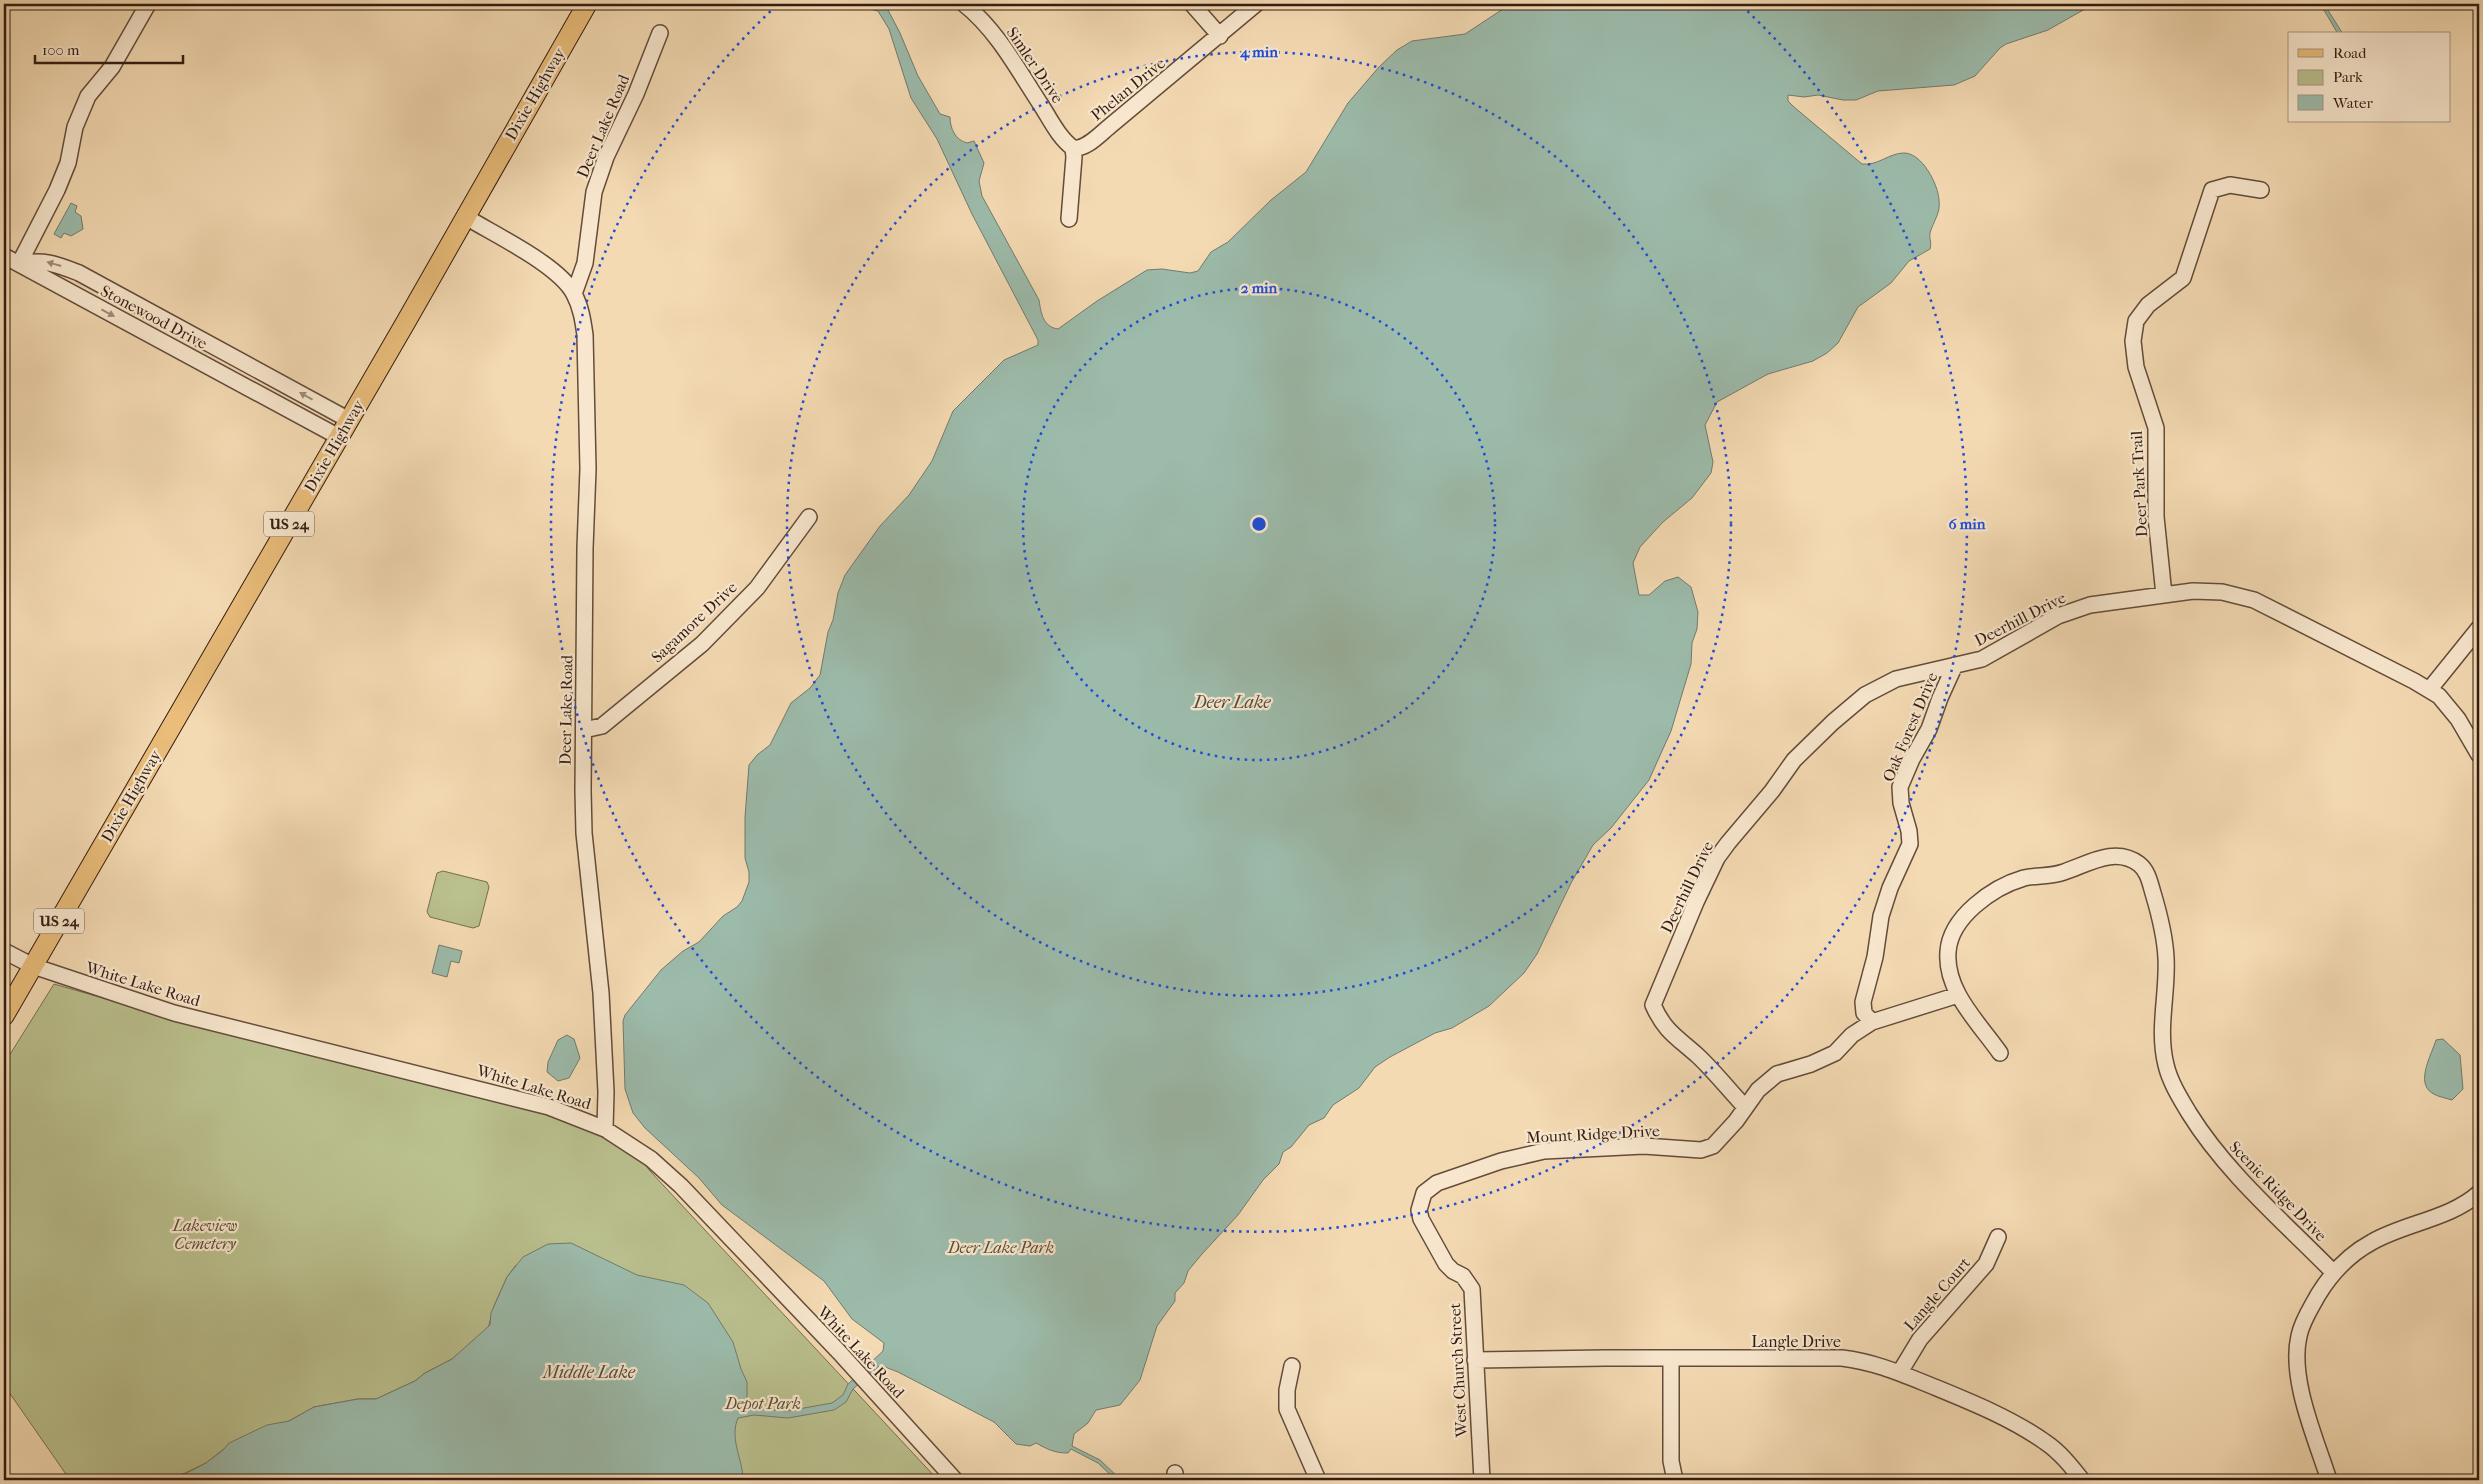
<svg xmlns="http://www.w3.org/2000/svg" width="2483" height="1484" viewBox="0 0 2483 1484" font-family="'IM FELL French Canon',serif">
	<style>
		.green { fill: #bac08e; stroke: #766e50 }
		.water { fill: #9cbbab; stroke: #727b6e }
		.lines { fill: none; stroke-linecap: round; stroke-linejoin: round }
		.minor-casing { stroke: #634c3a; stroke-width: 18 }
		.major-casing { stroke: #331c12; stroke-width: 21 }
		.minor { stroke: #f8e7ce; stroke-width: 15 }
		.major { stroke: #eabd7a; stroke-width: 19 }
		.oneway { fill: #9f8c79 }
		.ring { fill: none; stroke: #1d4ed8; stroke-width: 2.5; stroke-dasharray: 2.5 5 }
		.labels { text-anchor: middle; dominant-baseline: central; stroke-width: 4.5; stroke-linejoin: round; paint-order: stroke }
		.shield { fill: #f8e7ce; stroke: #6e594a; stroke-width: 1 }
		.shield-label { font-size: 15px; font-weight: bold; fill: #331c12 }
		.street-label { font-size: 16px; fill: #331c12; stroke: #f8e7ce }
		.park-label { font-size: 16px; font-style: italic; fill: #5c4d37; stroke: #f8e7ce }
		.water-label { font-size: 18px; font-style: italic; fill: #524c40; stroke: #f8e7ce }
		.centre { fill: #1d4ed8; stroke: #f8e7ce; stroke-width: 2.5 }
		.ring-label { font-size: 15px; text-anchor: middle; font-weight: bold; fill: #1d4ed8; stroke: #f8e7ce; stroke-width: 4.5; stroke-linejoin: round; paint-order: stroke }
	</style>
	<rect width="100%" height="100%" fill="#f4dab3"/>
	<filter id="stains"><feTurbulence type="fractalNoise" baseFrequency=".004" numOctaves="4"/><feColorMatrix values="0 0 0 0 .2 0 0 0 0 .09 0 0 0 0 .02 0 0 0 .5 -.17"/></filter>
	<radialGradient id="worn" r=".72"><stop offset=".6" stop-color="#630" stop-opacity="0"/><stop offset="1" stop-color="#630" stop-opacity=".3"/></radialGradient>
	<!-- green -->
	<path class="green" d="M443 871 487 882 489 887 479 926 473 928 430 917 427 912 437 873Z
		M54 984 176 1019 575 1121 639 1156 650 1171 938 1480H721L516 1265 507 1277 494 1306 488 1329 452 1359 425 1373 415 1381 376 1399H358L314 1407 289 1421 234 1441 206 1463 183 1474 156 1480H70L4 1385V1064Z"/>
	<!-- water -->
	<path class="water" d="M850 4H879L888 10 900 33 918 76 940 114 950 117C950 128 955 140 967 143L974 141 984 163 979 181 982 196 1039 300C1041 313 1043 327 1058 329L1097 301 1147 270 1162 269 1190 273 1198 271 1211 252 1228 242 1271 200 1306 172 1348 103 1379 67 1397 50 1412 41 1465 34 1503 9 1507 4H2090L2085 9 2048 30 2006 44 2000 48 1975 76 1954 85 1878 91 1856 100H1843L1818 95 1804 97 1788 95V101L1794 107 1862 164C1878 166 1889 153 1904 153 1922 153 1938 184 1939 200 1941 213 1933 222 1930 233 1929 239 1932 243 1930 249L1909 261 1891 283 1858 307 1838 343 1827 353 1813 361 1768 374 1717 402 1705 425 1713 462 1711 473 1692 498 1663 522 1640 547 1633 563 1639 595H1649L1665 581 1678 577 1691 587 1698 612 1697 629 1692 643 1691 664 1671 731 1649 780 1611 828 1593 845 1571 883 1537 954 1524 973 1489 1006 1452 1028 1435 1033 1390 1057 1375 1067 1359 1088 1333 1105 1324 1118 1309 1125 1291 1147 1283 1152 1279 1164 1263 1180 1238 1215 1202 1254 1188 1271 1184 1283 1175 1293V1301L1157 1326 1140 1380 1120 1405 1096 1410 1088 1423 1074 1434 1072 1446 1100 1460 1121 1480H1116L1098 1463 1071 1449 1068 1453C1054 1453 1047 1449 1036 1443L1030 1446 1016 1444 994 1422 898 1372 880 1365 853 1389 846 1402 834 1410 788 1418 754 1415 738 1418C729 1439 743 1459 743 1480H156L187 1473 206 1463 223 1450 229 1443 267 1425 289 1421 314 1407 358 1399H376L415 1381 425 1373 452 1359 490 1325 491 1313 507 1277 523 1257 548 1244 571 1243 637 1275 684 1285 708 1303 733 1342 741 1369 747 1382V1403L752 1408 787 1411 832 1403 843 1395 848 1384 883 1351 884 1343 852 1319 824 1281 722 1205 699 1178 645 1128 633 1113 625 1089 623 1021 625 1015 661 970 683 951 699 942 723 916 737 907 742 901 749 882V872L745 858V817L749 765 757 755 770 745 791 703 810 688 820 675 828 632 833 620 838 593 845 575 880 526 909 495 932 461 953 411 1004 360 1038 345V340L972 214 937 139 911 98 889 29 878 11Z
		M2315 4H2324L2343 34H2338L2324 10Z
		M71 203 77 206 75 212 81 216 83 229 71 236 64 233 61 238 54 234Z
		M439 945 462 951 459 963 451 961 447 977 432 973Z
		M567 1035 574 1039 580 1058 569 1078 558 1081 547 1072 548 1062 558 1040Z
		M2443 1039 2460 1055 2463 1089 2452 1100C2446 1098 2438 1097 2432 1093 2415 1082 2432 1054 2436 1040Z"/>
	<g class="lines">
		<defs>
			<path id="minor" d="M964 4C997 30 1018 70 1041 105 1050 119 1059 138 1073 148
				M1192 4 1220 36
				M1073 148C1086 150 1100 134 1110 126L1256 4
				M466 217C495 235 559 265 574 294 581 307 583 321 585 335L588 469 585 548 583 791 584 833 601 993 606 1092 605 1129
				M1069 219 1074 157 1073 148
				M4 256 339 437
				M19 264C44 259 56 264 79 273L349 420
				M19 264 57 190 68 163 75 127 88 96 112 67 148 4
				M574 294 585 263 594 192 606 157 636 94 660 33
				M2164 595 2156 517V428L2136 367 2133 341 2136 321 2148 305 2183 278 2212 190 2230 185 2261 190
				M2429 690 2479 628
				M584 730 602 726 702 644 757 588 809 517
				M4 951 33 966 174 1013 549 1107 605 1129 651 1159 681 1186 839 1352 955 1480
				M1872 1022 1864 1013 1863 1002 1875 957 1881 916 1890 888 1910 844 1909 831 1901 803 1900 787 1912 759 1929 729 1940 698 1955 665
				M2000 1053C1979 1023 1945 991 1948 952 1950 917 1993 887 2024 878 2037 875 2051 877 2064 872 2088 864 2115 846 2139 864 2148 871 2150 883 2153 893 2159 913 2165 936 2166 958 2168 993 2157 1029 2166 1065 2170 1082 2180 1098 2189 1113 2227 1174 2283 1221 2333 1272
				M1745 1107C1729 1090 1714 1071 1698 1056 1677 1037 1665 1032 1653 1005L1696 902 1717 858 1728 843 1772 791 1794 760 1833 722 1865 695 1896 679 1982 659 2058 616 2090 605 2193 591 2222 592 2254 600 2414 681 2439 696 2458 719 2479 755
				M1671 1359V1461L1675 1480
				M1475 1360 1605 1358H1842C1875 1362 1902 1374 1932 1386 1971 1402 2011 1418 2045 1442 2060 1452 2071 1466 2082 1480
				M1292 1366 1287 1390V1409L1318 1480
				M1900 1372 1920 1339 1986 1264 1998 1237
				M1175 1480V1473
				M1482 1480 1472 1289 1463 1276 1453 1271 1446 1264 1421 1219 1419 1210 1424 1193 1437 1183 1501 1161 1544 1151 1644 1146 1701 1150 1713 1146 1736 1121 1758 1090 1777 1074 1811 1064 1835 1053 1852 1035 1872 1022 1958 995
				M2329 1480C2316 1439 2289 1379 2299 1336 2302 1321 2311 1308 2318 1295 2332 1272 2348 1255 2372 1242 2405 1223 2450 1219 2479 1193"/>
			<path id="major" d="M4 1016 407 320 587 4"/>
		</defs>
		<!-- minor casing -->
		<use href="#minor" class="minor-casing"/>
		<!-- major casing -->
		<use href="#major" class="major-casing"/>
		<!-- minor -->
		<use href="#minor" class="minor"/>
		<!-- major -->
		<use href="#major" class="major"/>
	</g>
	<!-- one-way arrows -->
	<defs><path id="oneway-solid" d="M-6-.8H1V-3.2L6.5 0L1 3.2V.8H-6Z" transform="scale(1.25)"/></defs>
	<g class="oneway">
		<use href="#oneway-solid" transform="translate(54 264) rotate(-164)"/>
		<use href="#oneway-solid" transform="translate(108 313) rotate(28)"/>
		<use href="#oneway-solid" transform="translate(306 396) rotate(-151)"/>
	</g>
	<!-- distance rings -->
	<g class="ring">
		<circle cx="1259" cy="524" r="236"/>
		<circle cx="1259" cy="524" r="472"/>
		<path d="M1742 6A708 708 0 1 1 776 6"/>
	</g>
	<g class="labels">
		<!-- shield labels -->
		<g class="shield">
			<rect x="264" y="511.5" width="50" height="25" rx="4"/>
			<rect x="34" y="908.5" width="50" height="25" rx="4"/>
		</g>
		<g class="shield-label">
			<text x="289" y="524">US 24</text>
			<text x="59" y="921">US 24</text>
		</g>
		<!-- street labels -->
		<g class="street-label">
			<text transform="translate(1035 65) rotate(56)">Simler Drive</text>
			<text transform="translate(1128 89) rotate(-39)">Phelan Drive</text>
			<text transform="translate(535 94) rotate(-60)">Dixie Highway</text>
			<text transform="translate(603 126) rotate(-67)">Deer Lake Road</text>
			<text transform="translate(154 317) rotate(28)">Stonewood Drive</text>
			<text transform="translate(334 446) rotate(-60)">Dixie Highway</text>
			<text transform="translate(2139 484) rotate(-93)">Deer Park Trail</text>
			<text transform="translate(2020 619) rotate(-27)">Deerhill Drive</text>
			<text transform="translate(694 622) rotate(-43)">Sagamore Drive</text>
			<text transform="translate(566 710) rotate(-89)">Deer Lake Road</text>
			<text transform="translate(1910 727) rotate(-67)">Oak Forest Drive</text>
			<text transform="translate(131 796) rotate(-60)">Dixie Highway</text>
			<text transform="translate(1687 887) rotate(-64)">Deerhill Drive</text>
			<text transform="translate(143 984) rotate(17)">White Lake Road</text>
			<text transform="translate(534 1087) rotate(17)">White Lake Road</text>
			<text transform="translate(1593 1134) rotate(-3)">Mount Ridge Drive</text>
			<text transform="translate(2278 1191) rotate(46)">Scenic Ridge Drive</text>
			<text transform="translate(1937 1294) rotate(-49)">Langle Court</text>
			<text x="1796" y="1341">Langle Drive</text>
			<text transform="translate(861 1352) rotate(47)">White Lake Road</text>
			<text transform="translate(1458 1370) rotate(-93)">West Church Street</text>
		</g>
		<!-- park labels -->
		<g class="park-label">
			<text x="205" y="1225">Lakeview<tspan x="205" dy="18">Cemetery</tspan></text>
			<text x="1001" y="1247">Deer Lake Park</text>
			<text x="763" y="1403">Depot Park</text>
		</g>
		<!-- water labels -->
		<g class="water-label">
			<text x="1232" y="702">Deer Lake</text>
			<text x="589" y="1372">Middle Lake</text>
		</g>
	</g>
	<circle cx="1259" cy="524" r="8" class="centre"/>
	<g class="ring-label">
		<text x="1259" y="57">4 min</text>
		<text x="1259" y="293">2 min</text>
		<text x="1967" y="529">6 min</text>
	</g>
	<!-- margin -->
	<rect width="2483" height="1484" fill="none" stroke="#f4dab3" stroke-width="20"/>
	<rect x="5" y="5" width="2473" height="1474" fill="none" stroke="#331c12" stroke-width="2.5"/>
	<rect x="10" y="10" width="2463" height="1464" fill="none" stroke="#331c12"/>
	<!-- legend -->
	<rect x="2288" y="32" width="162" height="90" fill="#f8e7ce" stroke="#a99683"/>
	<rect x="2298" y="49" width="25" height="8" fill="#eabd7a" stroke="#a99683"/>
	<text x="2333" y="58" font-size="15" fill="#331c12">Road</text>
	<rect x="2298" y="70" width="25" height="15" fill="#bac08e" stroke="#a99683"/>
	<text x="2333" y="82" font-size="15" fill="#331c12">Park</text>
	<rect x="2298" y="95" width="25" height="15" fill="#9cbbab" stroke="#a99683"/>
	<text x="2333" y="108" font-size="15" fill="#331c12">Water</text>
	<!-- scale -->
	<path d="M35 55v8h148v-8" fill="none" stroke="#331c12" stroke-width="2.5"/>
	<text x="42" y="55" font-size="15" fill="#331c12" stroke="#f8e7ce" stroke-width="4" paint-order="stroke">100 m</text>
	<rect width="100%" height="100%" filter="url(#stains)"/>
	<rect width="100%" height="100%" fill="url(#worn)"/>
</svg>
